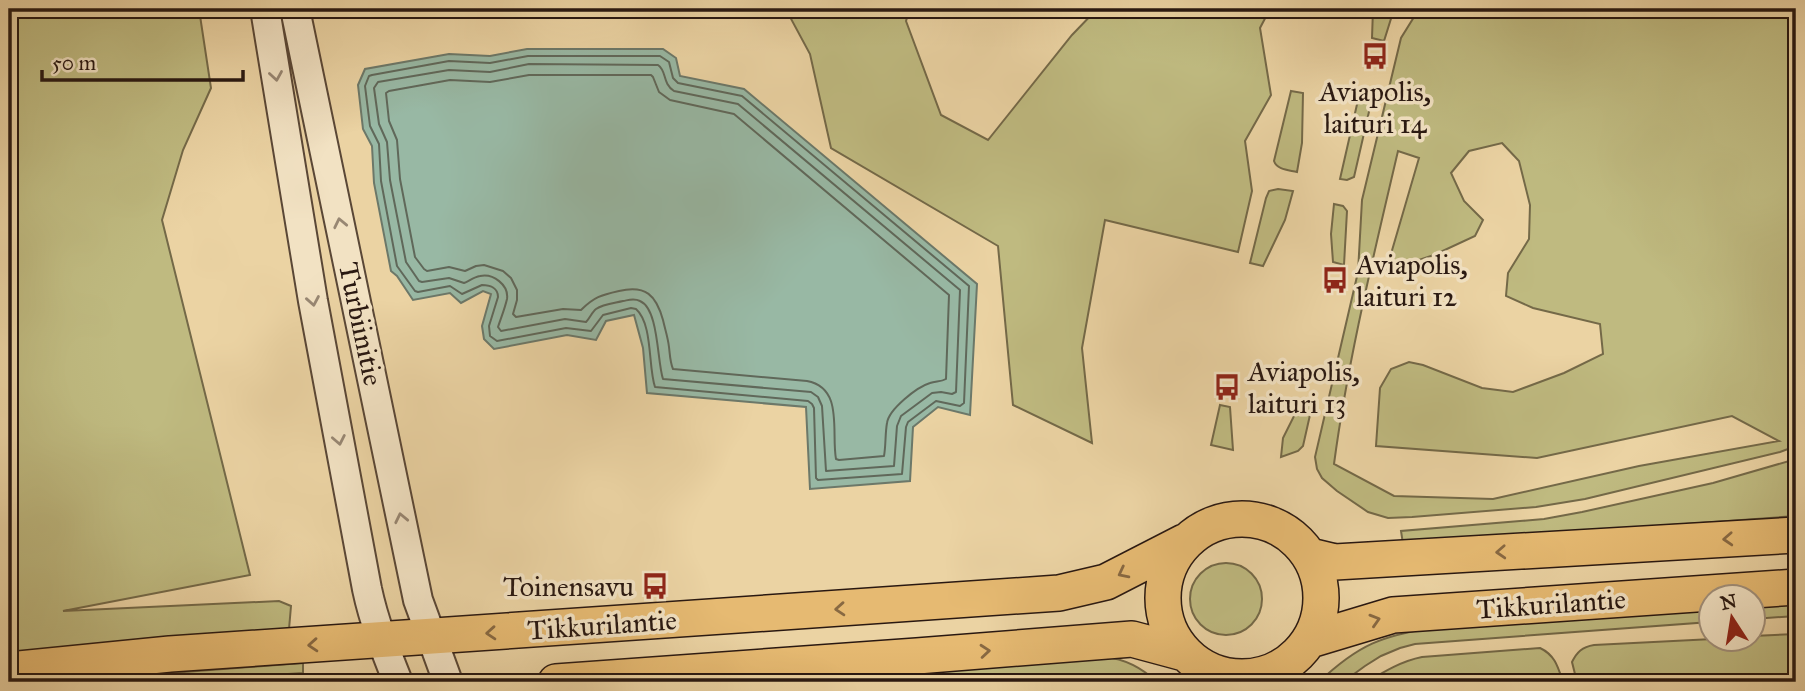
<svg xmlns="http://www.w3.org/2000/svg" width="1805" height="691" viewBox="0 0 1805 691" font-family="'IM FELL Great Primer',serif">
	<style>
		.green { fill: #bfba80; stroke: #746948; stroke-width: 2; fill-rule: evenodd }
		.water { fill: #98b8a4; stroke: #6c7869; stroke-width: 2 }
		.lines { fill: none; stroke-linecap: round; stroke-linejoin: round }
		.shore { stroke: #60685a; stroke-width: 2 }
		.tertiary-casing { stroke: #5a4736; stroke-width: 32 }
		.primary-casing { stroke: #291811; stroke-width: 38 }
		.tertiary { stroke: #f2e2c3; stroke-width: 28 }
		.primary { stroke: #e6ba72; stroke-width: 35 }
		.oneway { stroke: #988773 }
		.oneway2 { stroke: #886942 }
		.labels { text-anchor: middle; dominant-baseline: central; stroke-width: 7; stroke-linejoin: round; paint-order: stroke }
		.poi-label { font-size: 28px; fill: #291811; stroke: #f2e2c3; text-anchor: start }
		.street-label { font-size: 28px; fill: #291811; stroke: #f2e2c3 }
	</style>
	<rect width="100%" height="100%" fill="#ebd3a3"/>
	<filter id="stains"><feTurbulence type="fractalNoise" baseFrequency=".00286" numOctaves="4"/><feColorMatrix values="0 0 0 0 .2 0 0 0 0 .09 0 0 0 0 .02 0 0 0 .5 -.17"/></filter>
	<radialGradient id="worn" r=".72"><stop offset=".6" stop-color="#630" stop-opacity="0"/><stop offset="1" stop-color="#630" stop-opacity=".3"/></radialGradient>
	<!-- green -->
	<path class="green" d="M9 9H199L211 88 183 150 162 220 250 575 63 611 279 601 291 606 289 629 9 653Z
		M765 9H910L906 21 941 115 988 140 1072 35 1097 9H1270L1260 28 1271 95 1245 141 1252 191 1238 252 1105 220 1082 348 1092 443 1013 405 998 246 831 148 810 54 789 15Z
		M1373 9H1394L1384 41 1372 38Z
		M1419 9H1796V446L1780 452 1585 499 1536 507 1412 517 1388 518 1368 512 1337 491 1322 478 1317 469 1315 457 1358 272 1362 200 1401 38ZM1502 143 1519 161 1530 205 1529 239 1508 273 1506 296 1533 308 1600 324 1603 354 1564 373 1513 392 1482 388 1423 365 1409 362 1391 369 1380 388 1376 446 1537 458 1732 416 1779 441 1639 466 1493 499 1394 496 1334 464C1348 359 1374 254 1398 151L1419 158 1386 271 1434 255 1475 236 1483 220 1464 201 1451 173 1469 151Z
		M1291 91 1303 93 1302 143 1297 172C1289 170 1277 170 1274 161Z
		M1358 100 1371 103 1354 177 1347 180 1340 179Z
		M1278 189 1293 191 1285 220 1263 266 1250 263 1266 198 1269 191Z
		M1334 204 1343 206 1347 211 1344 265 1333 262 1331 234Z
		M1300 404 1312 406 1303 446 1298 451 1281 457 1283 438Z
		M1220 405 1230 407 1233 450 1211 445Z
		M1796 459V516L1403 544 1401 531 1544 519 1582 512 1713 483Z
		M1190 599a36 36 0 1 1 72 0a36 36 0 1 1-72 0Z
		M1796 604V616L1753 619 1752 607Z
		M1710 609V622L1415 644 1400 648 1381 656 1365 666 1343 682H1319C1359 644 1382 636 1435 627Z
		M1796 634V682H1577L1572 662C1577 652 1582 647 1594 645L1713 639 1752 638 1753 636Z
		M1540 648C1555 655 1558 667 1563 682H1367C1385 671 1402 661 1422 657Z
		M1105 657C1126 659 1142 668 1157 682H905V673Z
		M303 663V673L162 682H54Z"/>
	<!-- water -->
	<path class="water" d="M527 49H663L676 58 680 76 744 89 977 284 970 415 938 407 913 427 910 481 810 489 806 407 647 393 643 348 634 315 606 321 596 340 567 335 494 349 484 339 482 326 491 294 483 291 461 303 450 293 413 300 397 276 391 271 374 183 372 146 363 129 358 85 365 69 449 54 490 56Z"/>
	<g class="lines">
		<!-- shore -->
		<path class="shore" d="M528 56H660L669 62 673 78 678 83 742 96 969 286 964 403 960 406 936 401 908 422 906 427 902 474 818 480 816 478 814 408 812 404 808 401 655 387C648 367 653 324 636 309L631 308 603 315 591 331 566 328 497 341 490 336 489 326 498 297C498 288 490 285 482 285L462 294 450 286 418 292 415 291 397 266 381 181 379 144 370 126 365 86 369 76 372 75 449 61 490 63Z
			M529 64 658 65C667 71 662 83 674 91L738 104 960 290 956 392 952 394 941 392 932 393 901 416 897 426 894 466 826 471 822 406 818 397 811 392 663 379C657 362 659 309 640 301 634 298 629 300 623 301 615 303 603 304 596 309 592 312 590 318 586 322L565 319 501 331 498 327C501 318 505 308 507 299 509 285 493 273 480 276 474 277 469 281 464 283L449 278 422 282 419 281 406 262 390 180 387 142 379 124 374 88 378 82 449 70 490 72Z
			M529 75H651L653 77 659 92 670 100 734 114 949 295 946 379C941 382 936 381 930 383 917 387 889 409 887 423 885 434 886 445 884 456L839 460 836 459C831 432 844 388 807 381L673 369C670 362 670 355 669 347 668 338 665 329 663 320 656 295 646 285 619 291 601 295 594 297 581 310L563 309 516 317 513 314 517 300V290L511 278 503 271 484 265 476 266 465 271 449 267 427 271 424 269 415 257 400 179 397 140 389 121 386 93 389 91 450 80 490 82Z"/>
		<defs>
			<path id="tertiary" d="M265 9 313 301 367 589C374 622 386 652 398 682
				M295 9 418 600 448 682"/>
			<path id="primary" d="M1163 598a79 79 0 1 1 158 0a79 79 0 1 1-158 0Z
				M1310 556 1335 562 1796 535
				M1310 640 1393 615 1796 587
				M9 670 170 654 1059 593 1106 582 1184 542
				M556 682 917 656 1132 639 1184 653"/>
		</defs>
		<!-- tertiary casing -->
		<use href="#tertiary" class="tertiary-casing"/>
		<!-- primary casing -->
		<use href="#primary" class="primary-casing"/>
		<!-- tertiary -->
		<use href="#tertiary" class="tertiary"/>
		<!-- primary -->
		<use href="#primary" class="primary"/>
	</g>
	<!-- one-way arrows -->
	<defs><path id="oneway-chevron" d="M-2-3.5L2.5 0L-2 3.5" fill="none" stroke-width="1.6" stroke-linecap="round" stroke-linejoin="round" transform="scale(1.75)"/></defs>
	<g class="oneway">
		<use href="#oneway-chevron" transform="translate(276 76) rotate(81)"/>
		<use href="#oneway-chevron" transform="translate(340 223) rotate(-102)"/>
		<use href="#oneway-chevron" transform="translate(313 301) rotate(80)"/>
		<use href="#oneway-chevron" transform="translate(339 440) rotate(79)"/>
		<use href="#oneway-chevron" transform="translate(401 518) rotate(-102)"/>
	</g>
	<g class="oneway2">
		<use href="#oneway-chevron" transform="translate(1728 539) rotate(177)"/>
		<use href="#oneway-chevron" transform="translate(1501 552) rotate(177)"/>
		<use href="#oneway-chevron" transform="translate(1123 573) rotate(153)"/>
		<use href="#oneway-chevron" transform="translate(840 609) rotate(176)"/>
		<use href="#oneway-chevron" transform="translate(1375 620) rotate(-17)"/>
		<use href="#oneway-chevron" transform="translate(491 633) rotate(176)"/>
		<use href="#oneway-chevron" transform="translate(313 645) rotate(176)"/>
		<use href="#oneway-chevron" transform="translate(985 651) rotate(-5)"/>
	</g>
	<!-- icons -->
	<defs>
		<symbol id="bus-bare" viewBox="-9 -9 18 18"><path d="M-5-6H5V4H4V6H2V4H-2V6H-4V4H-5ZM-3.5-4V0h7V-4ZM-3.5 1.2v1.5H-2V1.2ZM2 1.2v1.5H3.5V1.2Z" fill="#8f2418" stroke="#f2e2c3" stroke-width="2.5" paint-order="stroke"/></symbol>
	</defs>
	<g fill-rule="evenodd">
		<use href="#bus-bare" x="1356" y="37" width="38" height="38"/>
		<use href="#bus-bare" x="1316" y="261" width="38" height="38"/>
		<use href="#bus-bare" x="1208" y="368" width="38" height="38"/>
		<use href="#bus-bare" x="636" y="567" width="38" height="38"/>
	</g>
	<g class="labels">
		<!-- poi labels -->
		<g class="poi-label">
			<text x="1375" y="91" text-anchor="middle">Aviapolis,<tspan x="1375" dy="32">laituri 14</tspan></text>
			<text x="1356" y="264">Aviapolis,<tspan x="1356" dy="32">laituri 12</tspan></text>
			<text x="1248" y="371">Aviapolis,<tspan x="1248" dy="32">laituri 13</tspan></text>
			<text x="634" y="586" text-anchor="end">Toinensavu</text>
		</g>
		<!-- street labels -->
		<g class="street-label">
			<text transform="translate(361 324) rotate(78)">Turbiinitie</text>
			<text transform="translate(1551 604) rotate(-4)">Tikkurilantie</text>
			<text transform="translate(602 625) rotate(-4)">Tikkurilantie</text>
		</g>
	</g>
	<!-- margin -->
	<rect width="1805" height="691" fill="none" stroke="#ebd3a3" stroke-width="35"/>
	<rect x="10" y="10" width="1784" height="670" fill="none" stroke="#291811" stroke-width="3.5"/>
	<rect x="18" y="18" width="1770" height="656" fill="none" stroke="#291811" stroke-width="2"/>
	<!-- north arrow -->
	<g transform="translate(1732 618) rotate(348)"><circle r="33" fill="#f2e2c3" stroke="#a2917c" stroke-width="2"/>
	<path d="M0-5L12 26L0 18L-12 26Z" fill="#8f2418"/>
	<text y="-10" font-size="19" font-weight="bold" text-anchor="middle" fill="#291811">N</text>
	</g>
	<!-- scale -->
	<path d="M42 70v10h201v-10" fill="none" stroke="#291811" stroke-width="3.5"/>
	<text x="52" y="70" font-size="21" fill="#291811" stroke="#f2e2c3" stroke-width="5" paint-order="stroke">50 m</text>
	<rect width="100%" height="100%" filter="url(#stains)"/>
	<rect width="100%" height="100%" fill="url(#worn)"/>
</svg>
